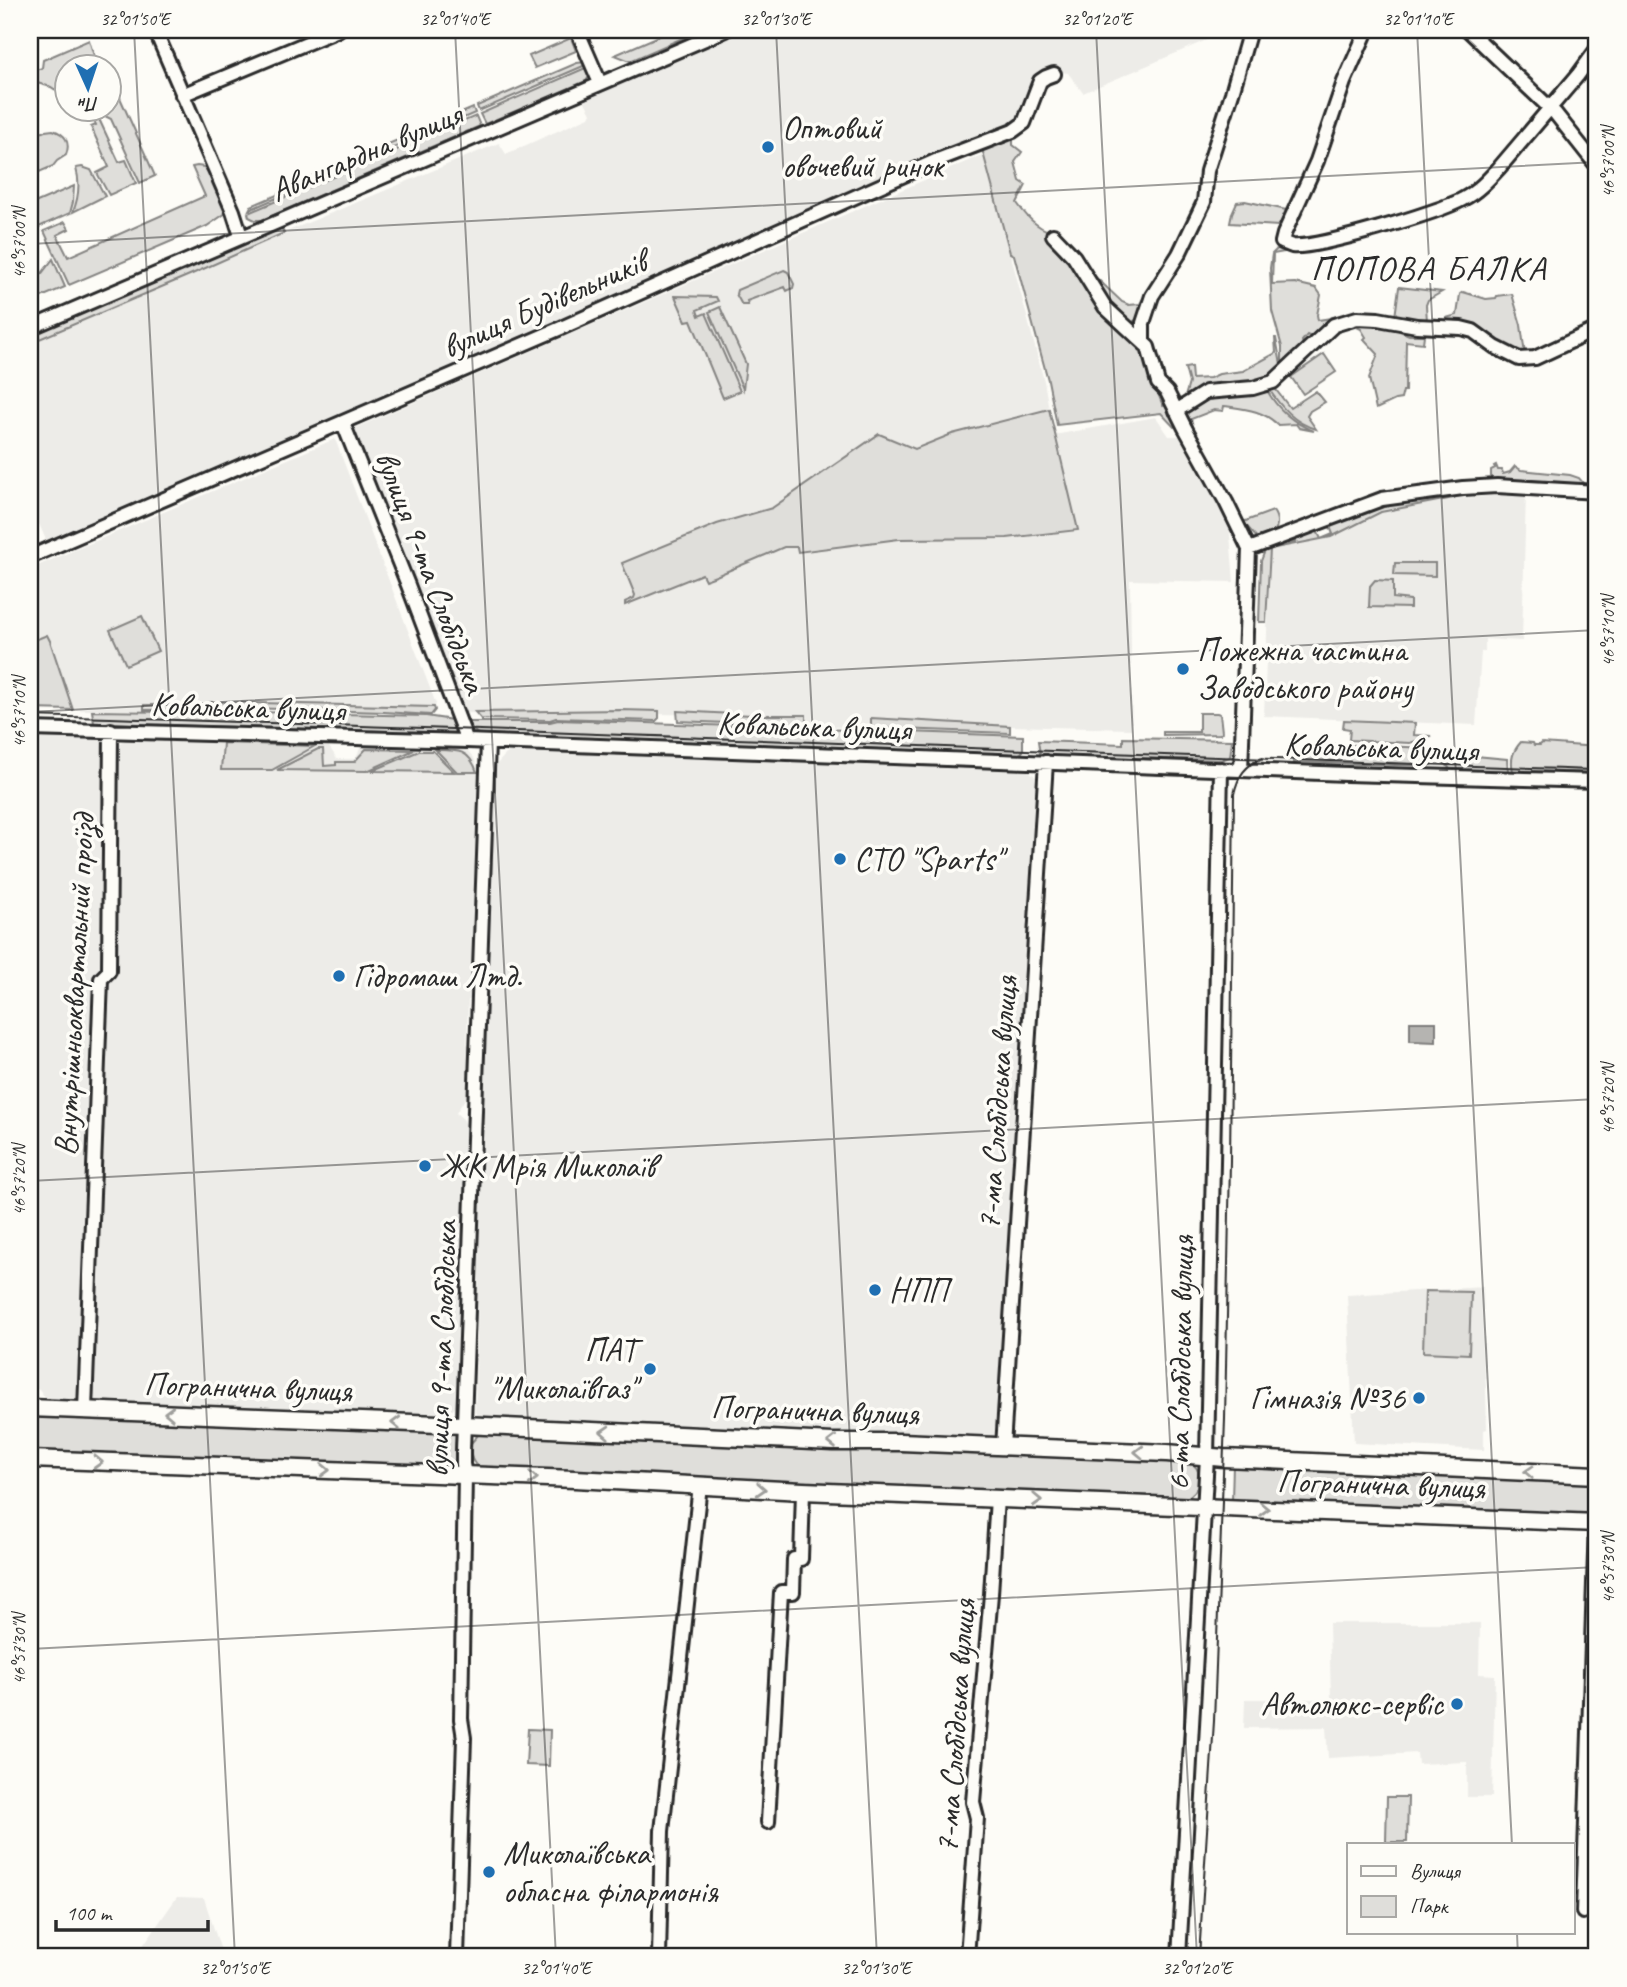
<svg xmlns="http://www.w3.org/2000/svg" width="1627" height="1987" viewBox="0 0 1627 1987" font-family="Caveat,sans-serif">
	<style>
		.built { fill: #edece8 }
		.green { fill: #dfdeda; stroke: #858482; stroke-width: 2 }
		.water { fill: #b5b4b1; stroke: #7e7d7b; stroke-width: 2 }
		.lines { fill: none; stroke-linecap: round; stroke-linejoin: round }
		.minor-casing { stroke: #2b2b2b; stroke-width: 18 }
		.major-casing { stroke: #2b2b2b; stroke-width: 21 }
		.minor { stroke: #fdfcf7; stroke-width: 12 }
		.major { stroke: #fdfcf7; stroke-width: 16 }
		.tram { stroke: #2b2b2b; stroke-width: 2 }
		.oneway { stroke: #9e9e9b }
		.ticks { fill: none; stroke: #2b2b2b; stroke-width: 2; stroke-opacity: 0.45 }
		.poi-dot { fill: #1f6fb2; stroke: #fdfcf7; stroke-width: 2.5 }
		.labels { text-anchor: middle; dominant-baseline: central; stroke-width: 7; stroke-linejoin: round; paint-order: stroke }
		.poi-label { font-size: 33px; fill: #2b2b2b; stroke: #fdfcf7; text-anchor: start }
		.street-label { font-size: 33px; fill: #2b2b2b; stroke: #fdfcf7 }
		.neighbourhood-label { font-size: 35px; letter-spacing: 2px; fill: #2b2b2b; stroke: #fdfcf7 }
		.neatline { fill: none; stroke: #2b2b2b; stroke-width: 2.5 }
		.ticks-label { font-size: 18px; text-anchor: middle; fill: #2b2b2b }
	</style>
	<rect width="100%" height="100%" fill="#fdfcf7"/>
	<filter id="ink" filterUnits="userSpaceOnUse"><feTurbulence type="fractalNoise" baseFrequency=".0143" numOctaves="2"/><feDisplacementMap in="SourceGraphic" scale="14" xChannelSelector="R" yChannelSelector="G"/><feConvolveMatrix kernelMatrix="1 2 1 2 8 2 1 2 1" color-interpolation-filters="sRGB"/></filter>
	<g filter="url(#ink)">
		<!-- built -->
		<path class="built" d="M745 30H1230L1083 93 1068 73 1052 71 1021 119 937 153 938 156 46 540 30 503V343L192 274 281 234 499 143 506 154 589 117 591 113 584 100Z
			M984 154 1044 381 1049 409 952 434 915 449 879 434 772 508 717 524 622 563 635 595 634 598 626 605 703 574 716 576 784 547H797L798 551 899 539 1007 538 1078 530 1054 435 1156 417 1169 436H1184L1227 511 1229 523 1234 582 1130 580 1132 729 1008 726 872 719 871 728 806 726V715L462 713 353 429Z
			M335 439 436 704 431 715 210 708 183 712 172 710H73L47 635 30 642V569Z
			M1526 493 1522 641 1485 639V652H1481L1476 725 1264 716 1270 549 1331 538 1381 513 1442 500Z
			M30 736 100 737 114 746 127 739 328 745 337 759H356L360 748 364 745 459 748 468 751 474 758 483 786 476 998 468 1000 467 1044 473 1047 472 1092 466 1097 456 1113 463 1119 466 1125 460 1401 454 1409 438 1417 72 1403 46 1399 39 1389H30Z
			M514 750 1020 768 1030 772 1036 777 1039 789 1001 1427 996 1435 985 1440 487 1422 482 1419 475 1412 491 781 496 765 506 754Z
			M1483 1287 1487 1429 1484 1430V1450L1354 1443 1347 1295Z
			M1329 1623H1480L1479 1674 1495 1675 1492 1797H1467V1762L1418 1764 1417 1753 1328 1758 1326 1727 1244 1728 1245 1699H1331Z
			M177 1897 204 1898 223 1957H135Z"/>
		<!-- green -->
		<path class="green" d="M673 30H701L630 61 615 55Z
			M571 38 576 51 535 68 529 56Z
			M89 40 94 56 88 66H66V97L51 87 30 81V72L42 68 43 60Z
			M585 62 588 64 479 111 477 106 577 63Z
			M590 66 591 74 586 81 485 124 480 114Z
			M109 73 155 176 140 183 111 119 91 109 108 108Z
			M473 108 475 113 249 210 251 206 277 195 282 189Z
			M90 112 99 119 119 162 126 160 136 183 109 195 97 173 109 167 91 127 96 125Z
			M476 116 480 126 262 220H255L249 217 248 213Z
			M53 130C65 134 71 142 66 155L57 161 53 166 30 176V137L45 131Z
			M1013 137V145L1022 152 1015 162 1020 181 1026 185 1017 203C1026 216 1039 231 1055 232L1075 265 1141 341 1162 394 1159 396 1163 406 1169 404 1180 426 1174 427 1161 413 1057 425 1048 380 1014 255 1010 253 981 145Z
			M197 166 204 167 213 179 229 211 207 226 69 285 44 231 65 222 69 229 57 235 68 257 205 196 192 167Z
			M82 167 91 170 105 196 73 212C79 197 80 182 76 168Z
			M74 186 73 202 70 213 30 231V205Z
			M1245 201 1291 211 1285 225 1279 226 1230 223 1232 213 1237 202Z
			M280 226 284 233 192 274 30 343V333Z
			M1282 244 1323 245 1273 254 1272 284 1295 283 1316 288 1321 295 1317 315 1318 320 1344 316 1326 326 1311 337 1307 335 1302 341 1303 345 1282 369V347L1272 311 1270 268 1272 254Z
			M53 259 65 287 30 302V289Z
			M1086 268 1122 302 1129 305 1140 304 1142 300 1146 302 1142 316 1126 326 1104 304Z
			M784 270 788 272 794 284 793 288 787 291 785 287 747 301 748 305H742L736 294 737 290Z
			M1399 287 1442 292 1428 300 1426 305 1427 321 1395 317Z
			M1463 292 1486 299 1496 298 1497 296 1512 294 1521 325 1525 355 1446 323V318L1457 315 1460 294Z
			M675 296 716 297 718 301 697 310 699 316 706 313 740 391 723 398 691 320 686 321Z
			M720 307 746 364 743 389 709 312Z
			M1356 322 1391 327 1409 335H1424L1423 343 1406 341 1405 391H1403L1401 399 1395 400 1376 409 1369 378 1378 354 1364 339 1366 337 1361 329 1357 327Z
			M1275 338H1276L1282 370 1274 376 1184 400 1189 383 1185 368 1191 367 1192 379 1210 378 1219 374 1243 371 1276 353Z
			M1324 354 1336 372 1303 394 1291 377Z
			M1273 386 1290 408 1316 391 1325 402 1310 411 1307 416 1316 429C1294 423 1281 407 1268 388Z
			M1266 389C1277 408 1292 423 1314 431L1299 428 1296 424 1278 425C1263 410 1245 409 1224 406L1223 411 1214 410 1191 419 1193 426 1186 413V410L1207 398Z
			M1049 409 1078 530 1007 538 899 539 798 552 797 547H784L716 576 705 580 702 574 625 605V602L634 598 635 595 622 563 717 524 772 508 879 434 915 449 952 434Z
			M1496 465 1498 470H1502L1503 474 1510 472 1515 466 1521 470 1570 475 1579 478 1584 484 1581 485 1491 482V470L1495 468 1494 466Z
			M1453 491 1454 498 1381 512 1331 537 1270 549 1266 622H1259L1261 561 1266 548 1287 539 1288 544 1295 542V535L1315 527 1321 539 1333 534 1328 522 1382 501Z
			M1273 511C1280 521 1277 529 1271 538L1258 539 1243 522Z
			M1395 563H1435V576L1394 575Z
			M1375 580 1393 581V598L1410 600V608L1369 607 1370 586Z
			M142 616 158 651 126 665 110 630Z
			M47 635 50 641 73 710 30 709V642Z
			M211 702 434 707 435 710 431 715 384 712 216 707 183 712 172 710H144V705H172L185 711Z
			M621 710 659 711V718L656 721 556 718 550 720 481 719 475 712Z
			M92 711 172 712 184 714 213 711 426 716 452 720 456 733 94 723Z
			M677 711 752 715H806V726L678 721Z
			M1199 713H1217L1220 714 1222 732 1220 734 1163 735V732H1199Z
			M871 718 1010 726V733L871 728Z
			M558 720 1023 736V751L1019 755 478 734 474 731 468 722H550Z
			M1344 720 1415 723 1414 735 1431 736 1410 743 1349 740 1350 729 1343 728Z
			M1123 738 1232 740 1230 757 1221 760 1046 756 1040 754 1038 741 1123 744Z
			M1521 742 1533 743 1534 745H1540L1542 743 1597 747V773L1513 771C1510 759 1513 751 1521 742Z
			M223 743 315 746 272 770H221Z
			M1329 744 1431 748V765L1429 766 1293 762V753L1328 754Z
			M318 749H323L324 766 336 765V762H354L366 749 414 750 367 771 277 770Z
			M436 750C457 750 469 749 477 772H457Z
			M419 751H433L454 772 372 771Z
			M1444 753 1507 759 1508 771 1450 769 1445 763Z
			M1425 1291 1471 1292 1469 1354 1423 1352Z
			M30 1413 456 1432 455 1468 30 1454Z
			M487 1432 1188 1460C1205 1471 1202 1491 1184 1499L482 1470C471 1463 470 1456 471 1443L479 1434Z
			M1233 1464 1597 1480V1517L1232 1501Z
			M528 1729 550 1730 549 1766 526 1765Z
			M1387 1797H1408L1407 1842H1386Z"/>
		<!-- water -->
		<path class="water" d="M1410 1022H1436V1042L1410 1041Z"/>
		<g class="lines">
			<defs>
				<path id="minor" d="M155 30 233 211 241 236
					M577 30 600 83
					M1367 30 1344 82 1317 161 1284 234 1282 242C1284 243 1290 245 1292 246 1316 249 1440 212 1463 199 1477 192 1488 180 1499 168L1578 75 1597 49
					M1468 30 1555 113 1597 166
					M182 95 338 30
					M1053 235 1074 257 1105 307 1148 347 1158 383 1167 392 1185 428 1226 502 1249 549 1241 770
					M30 328 726 30
					M1143 341V323L1152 296 1179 254 1204 202 1207 171 1232 93 1250 30
					M1176 411 1206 392 1253 388 1273 382 1334 325 1357 318 1378 319 1417 326 1461 328 1473 331 1495 347 1519 359 1535 358 1597 329
					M343 423 408 585 467 741
					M1249 549 1382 499 1463 488 1497 486 1597 492
					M30 557 561 328 940 159 1013 131 1024 123 1040 81 1046 77 1054 74
					M30 729 467 741 1347 774 1597 781
					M85 1410 101 979 109 971 111 730
					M1003 1447 1046 762
					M768 1822 781 1592H793L794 1559H801L803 1491
					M1583 1912 1596 1523
					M457 1957 464 1738 461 1719 465 1475 463 1464V1451L488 742
					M659 1957 662 1831 700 1485
					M967 1957 977 1818 973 1802 991 1594 997 1498
					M1179 1957 1207 1457 1221 769
					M1595 1957 1596 1949"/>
				<path id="major" d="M30 1408 464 1425 833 1442H901L1167 1453 1224 1458 1597 1475
					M30 1459 575 1479 803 1491 1597 1523"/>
			</defs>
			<!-- minor casing -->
			<use href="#minor" class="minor-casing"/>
			<!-- major casing -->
			<use href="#major" class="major-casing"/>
			<!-- minor -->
			<use href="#minor" class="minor"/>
			<!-- major -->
			<use href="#major" class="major"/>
			<!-- tram -->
			<path class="tram" d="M30 716C552 729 1075 754 1597 770
				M1199 1957 1214 1721 1225 1419 1230 1161 1234 794C1238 776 1245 765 1263 758"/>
		</g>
		<!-- one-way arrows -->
		<defs><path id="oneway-chevron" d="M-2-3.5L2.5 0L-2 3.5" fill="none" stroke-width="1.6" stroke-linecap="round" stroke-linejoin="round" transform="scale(1.75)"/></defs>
		<g class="oneway">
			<use href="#oneway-chevron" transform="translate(169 1413) rotate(-178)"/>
			<use href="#oneway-chevron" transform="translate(396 1423) rotate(-178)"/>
			<use href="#oneway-chevron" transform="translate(605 1432) rotate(-177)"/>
			<use href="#oneway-chevron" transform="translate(832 1442) rotate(-179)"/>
			<use href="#oneway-chevron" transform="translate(1139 1452) rotate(-178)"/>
			<use href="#oneway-chevron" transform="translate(98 1462) rotate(2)"/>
			<use href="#oneway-chevron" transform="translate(325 1470) rotate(2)"/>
			<use href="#oneway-chevron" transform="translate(1529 1472) rotate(-177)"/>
			<use href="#oneway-chevron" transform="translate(533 1478) rotate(2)"/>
			<use href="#oneway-chevron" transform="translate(761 1489) rotate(3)"/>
			<use href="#oneway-chevron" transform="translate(1037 1500) rotate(2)"/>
			<use href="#oneway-chevron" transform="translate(1264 1509) rotate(2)"/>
		</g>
	</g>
	<!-- ticks -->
	<path class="ticks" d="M134 30 235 1957M455 30 556 1957M776 30 877 1957M1096 30 1197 1957M1417 30 1512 1845M30 244 1597 162M30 712 1597 630M30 1181 1597 1099M30 1649 1597 1567M1517 1933 1518 1957"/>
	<!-- markers -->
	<g class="poi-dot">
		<circle cx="768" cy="147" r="7"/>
		<circle cx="1183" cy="669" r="7"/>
		<circle cx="840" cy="859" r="7"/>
		<circle cx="339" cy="976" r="7"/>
		<circle cx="425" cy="1166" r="7"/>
		<circle cx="875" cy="1290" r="7"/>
		<circle cx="650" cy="1369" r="7"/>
		<circle cx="1419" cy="1398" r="7"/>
		<circle cx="1457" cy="1704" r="7"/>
		<circle cx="489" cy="1872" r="7"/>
	</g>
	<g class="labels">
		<!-- poi labels -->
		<g class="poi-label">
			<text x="782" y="128">Оптовий<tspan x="782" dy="38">овочевий ринок</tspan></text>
			<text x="1197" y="650">Пожежна частина<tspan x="1197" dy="38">Заводського району</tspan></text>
			<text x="854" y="859">СТО "Sparts"</text>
			<text x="353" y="976">Гідромаш Лтд.</text>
			<text x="439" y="1166">ЖК Мрія Миколаїв</text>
			<text x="889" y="1290">НПП</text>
			<text x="636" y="1350" text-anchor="end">ПАТ<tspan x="636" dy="38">"Миколаївгаз"</tspan></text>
			<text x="1405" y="1398" text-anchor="end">Гімназія №36</text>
			<text x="1443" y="1704" text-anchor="end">Автолюкс-сервіс</text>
			<text x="503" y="1853">Миколаївська<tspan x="503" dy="38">обласна філармонія</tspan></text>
		</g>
		<!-- street labels -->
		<g class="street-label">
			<text transform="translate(366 152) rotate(-23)">Авангардна вулиця</text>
			<text transform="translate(544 304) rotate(-24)">вулиця Будівельників</text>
			<text transform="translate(431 572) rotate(69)">вулиця 9-та Слобідська</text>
			<text transform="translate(248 707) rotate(2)">Ковальська вулиця</text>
			<text transform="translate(814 726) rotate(2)">Ковальська вулиця</text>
			<text transform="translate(1381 747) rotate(2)">Ковальська вулиця</text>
			<text transform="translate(74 985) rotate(-87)">Внутрішньоквартальний проїзд</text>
			<text transform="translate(997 1103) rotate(-86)">7-ма Слобідська вулиця</text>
			<text transform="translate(441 1349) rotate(-88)">вулиця 9-та Слобідська</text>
			<text transform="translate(1180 1363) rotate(-89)">6-та Слобідська вулиця</text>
			<text transform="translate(248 1387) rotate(2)">Погранична вулиця</text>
			<text transform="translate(815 1410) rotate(2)">Погранична вулиця</text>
			<text transform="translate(1381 1484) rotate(2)">Погранична вулиця</text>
			<text transform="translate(955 1726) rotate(-86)">7-ма Слобідська вулиця</text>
		</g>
		<!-- neighbourhood labels -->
		<g class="neighbourhood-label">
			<text x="1429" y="268">ПОПОВА БАЛКА</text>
		</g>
	</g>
	<!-- margin -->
	<rect width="1627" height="1987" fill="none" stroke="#fdfcf7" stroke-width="77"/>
	<!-- legend -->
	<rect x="1347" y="1843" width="228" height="91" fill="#fdfcf7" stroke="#a9a8a5" stroke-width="2"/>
	<rect x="1361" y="1866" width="35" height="10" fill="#fdfcf7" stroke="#a9a8a5" stroke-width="2"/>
	<text x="1410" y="1878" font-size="21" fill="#2b2b2b">Вулиця</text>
	<rect x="1361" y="1896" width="35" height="21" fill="#dfdeda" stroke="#a9a8a5" stroke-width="2"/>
	<text x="1410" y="1913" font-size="21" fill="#2b2b2b">Парк</text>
	<!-- north arrow -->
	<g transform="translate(88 88) rotate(177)"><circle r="33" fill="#fdfcf7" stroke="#a9a8a5" stroke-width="2"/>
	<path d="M0-5L12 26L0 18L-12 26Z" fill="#1f6fb2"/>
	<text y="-10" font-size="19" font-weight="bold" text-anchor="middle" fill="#2b2b2b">Пн</text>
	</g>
	<!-- scale -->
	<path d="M56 1920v10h152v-10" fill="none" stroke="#2b2b2b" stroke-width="3.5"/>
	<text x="66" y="1920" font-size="21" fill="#2b2b2b" stroke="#fdfcf7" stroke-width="5" paint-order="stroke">100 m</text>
	<rect x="38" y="38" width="1550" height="1910" class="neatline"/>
	<g class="ticks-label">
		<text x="135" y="25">32°01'50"E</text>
		<text x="455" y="25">32°01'40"E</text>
		<text x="776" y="25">32°01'30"E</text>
		<text x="1097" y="25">32°01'20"E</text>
		<text x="1418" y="25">32°01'10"E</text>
		<text transform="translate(1608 162) rotate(-90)" y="6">46°57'00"N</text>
		<text transform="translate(19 243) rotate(-90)" y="6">46°57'00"N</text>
		<text transform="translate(1608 631) rotate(-90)" y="6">46°57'10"N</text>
		<text transform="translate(19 712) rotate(-90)" y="6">46°57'10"N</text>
		<text transform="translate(1608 1099) rotate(-90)" y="6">46°57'20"N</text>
		<text transform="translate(19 1180) rotate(-90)" y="6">46°57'20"N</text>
		<text transform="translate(1608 1568) rotate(-90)" y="6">46°57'30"N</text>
		<text transform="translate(19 1649) rotate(-90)" y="6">46°57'30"N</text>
		<text x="235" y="1974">32°01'50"E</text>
		<text x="556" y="1974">32°01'40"E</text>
		<text x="876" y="1974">32°01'30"E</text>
		<text x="1197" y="1974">32°01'20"E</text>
	</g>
</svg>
